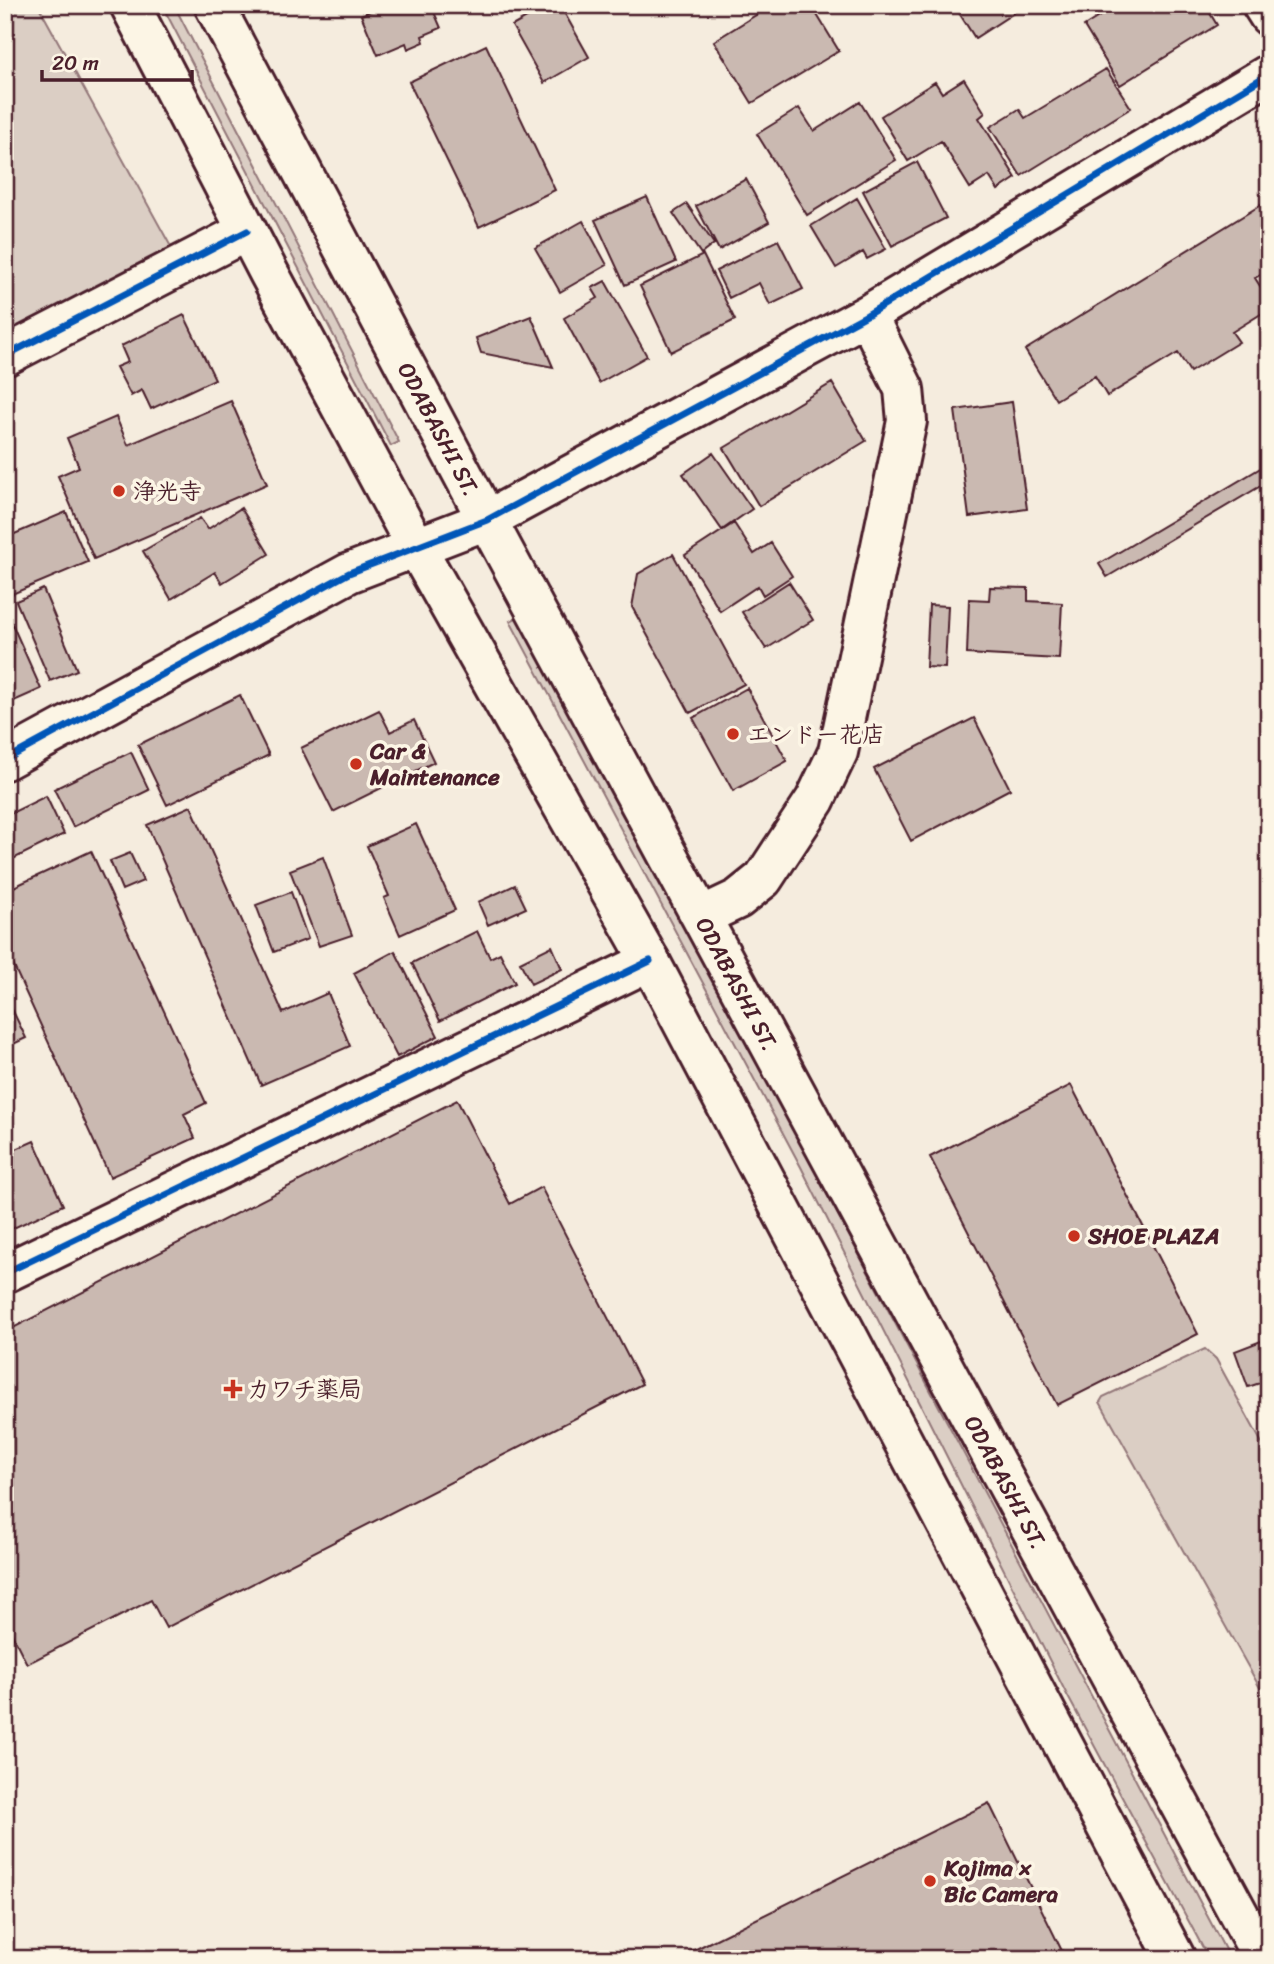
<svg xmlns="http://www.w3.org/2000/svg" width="1274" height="1964" viewBox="0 0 1274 1964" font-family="Sriracha,'Klee One',sans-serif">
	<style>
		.green { fill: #dbcec4; stroke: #927678; stroke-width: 2 }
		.building { fill: #cab9b1; stroke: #4a1f2b; stroke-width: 2 }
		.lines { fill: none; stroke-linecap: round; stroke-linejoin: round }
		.minor-casing { stroke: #4a1f2b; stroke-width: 44 }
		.major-casing { stroke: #4a1f2b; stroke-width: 44 }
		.minor { stroke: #fcf5e5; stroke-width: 38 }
		.major { stroke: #fcf5e5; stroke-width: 38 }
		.cycleway-casing { stroke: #fcf5e5; stroke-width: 11 }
		.cycleway { stroke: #0057b8; stroke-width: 7 }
		.poi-dot { fill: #c8321e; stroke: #fcf5e5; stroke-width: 2.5 }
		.labels { text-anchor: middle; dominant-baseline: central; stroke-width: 7; stroke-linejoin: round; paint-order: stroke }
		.street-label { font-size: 23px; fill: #4a1f2b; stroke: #fcf5e5 }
		.poi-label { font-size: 23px; font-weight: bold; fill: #4a1f2b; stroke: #fcf5e5; text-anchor: start }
	</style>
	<rect width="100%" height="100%" fill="#f5ecde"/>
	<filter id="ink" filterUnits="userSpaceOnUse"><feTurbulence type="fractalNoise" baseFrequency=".0143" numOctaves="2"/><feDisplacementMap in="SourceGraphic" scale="14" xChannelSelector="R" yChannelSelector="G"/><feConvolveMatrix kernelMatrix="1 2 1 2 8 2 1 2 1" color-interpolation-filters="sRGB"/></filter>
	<g filter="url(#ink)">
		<!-- green -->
		<path class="green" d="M5 5H38L175 254 5 338Z
			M162 5H174L399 442 391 446Z
			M522 615 1230 1959H1209L1066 1693 801 1167 510 621Z
			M1205 1349 1216 1359 1269 1456V1704L1100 1402 1103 1397Z"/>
		<!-- building -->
		<path class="building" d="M383 5H431L441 28 422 36 424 42 408 49 406 43 378 55 361 15Z
			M550 5H560L589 57 544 83 512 26Z
			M772 5H811L839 51 752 103 714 41Z
			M954 5H1026L975 38Z
			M1118 5H1130L1133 10 1140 5H1205L1217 25 1120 85 1084 26Z
			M486 45 555 190 479 227 409 82Z
			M1106 69 1131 108 1021 176 990 127 1019 109 1025 118Z
			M964 79 985 113 979 118 1016 178 998 190 989 176 970 188 941 141 908 161 881 116 935 82 942 93Z
			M860 102 896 160 807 215 757 134 799 108 814 131Z
			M917 162 946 218 892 246 863 191Z
			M746 179 769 222 719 250 696 206Z
			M647 197 676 262 625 285 595 220Z
			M857 198 886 249 867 259 863 252 836 268 811 226Z
			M1269 200V270L1255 278 1269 300V309L1232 332 1239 342 1190 372 1178 353 1107 396 1095 376 1056 400 1025 350Z
			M687 204 714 244 701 254 673 213Z
			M583 221 607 265 560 292 535 248Z
			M778 240 803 289 770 305 759 283 729 298 716 271Z
			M703 255 735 320 671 352 640 286Z
			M605 281 647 356 599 383 564 318 598 298 592 288Z
			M184 315 215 379 151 409 142 390 131 396 116 367 128 362 121 346Z
			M531 316 553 367 481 353 476 338Z
			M832 383 866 441 759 506 724 448Z
			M231 401 267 484 94 559 58 476 79 467 67 438 116 417 128 445Z
			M1012 402 1027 509 969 517 955 410Z
			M713 453 752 509 722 530 683 474Z
			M1269 463V481L1107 577 1099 564Z
			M241 508 269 554 222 583 215 572 171 599 143 551 200 518 208 529Z
			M66 512 88 562 5 597V538Z
			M734 523 754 554 771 543 792 576 763 595 758 586 720 611 685 555Z
			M673 554 744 684 690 713 632 607 638 574Z
			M789 582 813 620 766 649 742 612Z
			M990 587 1028 588V601L1062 603 1059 659 967 654 969 599 989 600Z
			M43 589 77 670 50 681 16 601Z
			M929 605 948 606 945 668 926 667Z
			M5 608 41 689 5 705Z
			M747 688 787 761 733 791 693 718Z
			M240 695 269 755 167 805 138 745Z
			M379 710 390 732 414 720 434 762 333 812 301 748Z
			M974 718 1010 789 911 841 874 769Z
			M131 752 149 790 73 827 54 789Z
			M46 796 64 834 5 863V816Z
			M191 806 283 1013 328 993 350 1046 261 1085 147 825Z
			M416 824 455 910 400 935 384 898 389 896 367 846Z
			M91 851 206 1103 184 1114 195 1138 110 1177 5 947V891Z
			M130 853 143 881 122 890 110 861Z
			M323 857 352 935 319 946 290 870Z
			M515 885 526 908 488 925 478 902Z
			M291 892 308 939 274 952 256 905Z
			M477 931 490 958 500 953 515 983 440 1021 412 963Z
			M552 946 562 969 531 984 520 962Z
			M395 951 438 1036 397 1057 354 973Z
			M8 1001 26 1038 5 1048V1002Z
			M1071 1085 1198 1334 1057 1405 930 1157Z
			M457 1100 510 1204 541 1187 642 1384 166 1628 151 1600 27 1664 5 1620V1332Z
			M34 1141 63 1205 5 1232V1154Z
			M1269 1338V1380L1248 1387 1235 1351Z
			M989 1803 1066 1959H676Z"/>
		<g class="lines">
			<defs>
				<path id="minor" d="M1262 5 1269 16
					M5 356 247 231
					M5 760 349 573 487 520 867 315 1269 74
					M702 916 738 899 763 879 815 800 838 752 907 421 904 389 867 315
					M5 1273 650 961"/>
				<g id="major">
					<path d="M130 5 269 273 415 545 650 961 1176 1959"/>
					<path id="s1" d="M214 5 487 520 1263 1959"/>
				</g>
			</defs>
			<!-- minor casing -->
			<use href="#minor" class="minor-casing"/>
			<!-- major casing -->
			<use href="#major" class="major-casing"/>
			<!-- minor -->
			<use href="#minor" class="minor"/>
			<!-- major -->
			<use href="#major" class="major"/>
			<defs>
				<path id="cycleway" d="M5 356 247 231
					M5 760 349 573 487 520 867 315 1269 74
					M5 1273 650 961"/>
			</defs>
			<!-- cycleway casing -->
			<use href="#cycleway" class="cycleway-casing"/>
			<!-- cycleway -->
			<use href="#cycleway" class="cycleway"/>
		</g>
	</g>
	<!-- markers -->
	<g class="poi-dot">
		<circle cx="119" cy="491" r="7"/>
		<circle cx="733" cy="734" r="7"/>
		<circle cx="356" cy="764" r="7"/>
		<circle cx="1074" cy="1236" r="7"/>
		<path d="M229.5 1378.5h7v7h7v7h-7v7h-7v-7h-7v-7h7z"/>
		<circle cx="930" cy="1881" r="7"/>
	</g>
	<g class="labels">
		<!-- street labels -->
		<g class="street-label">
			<text stroke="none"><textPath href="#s1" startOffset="480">ODABASHI ST.</textPath></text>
			<text stroke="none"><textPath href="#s1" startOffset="1110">ODABASHI ST.</textPath></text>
			<text stroke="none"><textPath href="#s1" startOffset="1676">ODABASHI ST.</textPath></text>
		</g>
		<!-- poi labels -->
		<g class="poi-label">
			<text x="133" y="491">浄光寺</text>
			<text x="747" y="734">エンドー花店</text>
			<text x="370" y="751">Car &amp;<tspan x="370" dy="26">Maintenance</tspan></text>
			<text x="1088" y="1236">SHOE PLAZA</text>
			<text x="247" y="1389">カワチ薬局</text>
			<text x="944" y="1868">Kojima ×<tspan x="944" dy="26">Bic Camera</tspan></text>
		</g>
	</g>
	<!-- margin -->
	<rect width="1274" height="1964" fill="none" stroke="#fcf5e5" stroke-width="28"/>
	<rect x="14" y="14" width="1246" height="1936" fill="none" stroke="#4a1f2b" stroke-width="2.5" filter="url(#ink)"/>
	<!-- scale -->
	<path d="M42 70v10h150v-10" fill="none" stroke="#4a1f2b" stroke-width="3.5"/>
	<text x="52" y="70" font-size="21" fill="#4a1f2b" stroke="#fcf5e5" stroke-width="5" paint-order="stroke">20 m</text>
</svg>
